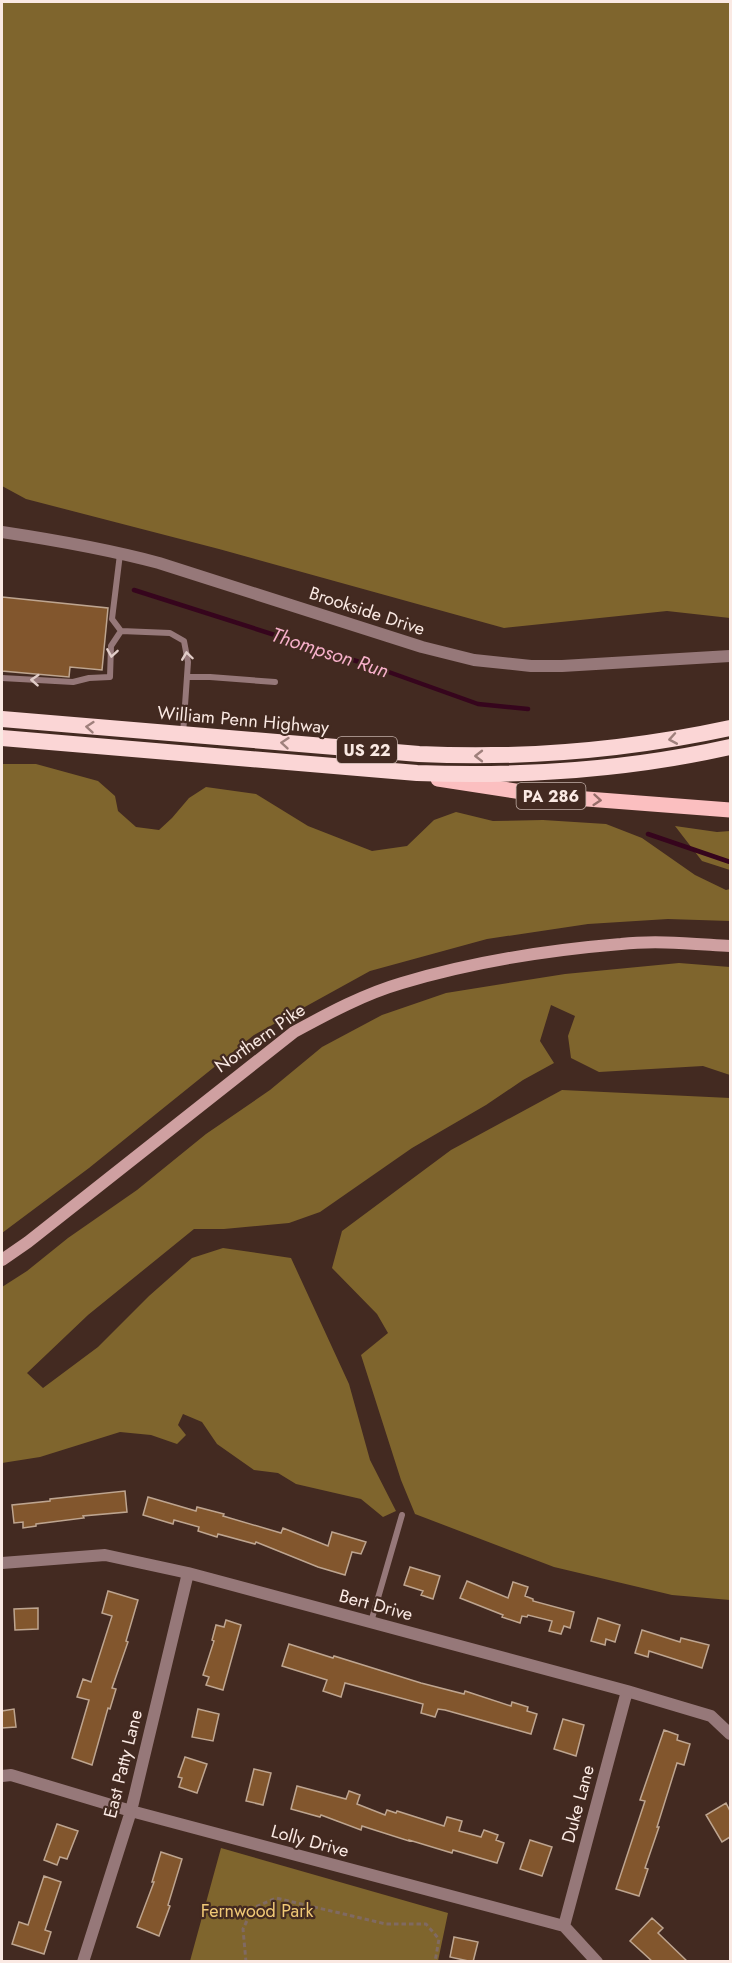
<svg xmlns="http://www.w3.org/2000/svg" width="732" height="1963" viewBox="0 0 732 1963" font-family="Jost,sans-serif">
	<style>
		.forest { fill: #7f652d }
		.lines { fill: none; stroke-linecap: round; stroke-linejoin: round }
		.stream { stroke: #36051d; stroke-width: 4.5 }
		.building { fill: #82562d; stroke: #bea590; stroke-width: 1.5 }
		.path { stroke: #806a62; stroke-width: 3; stroke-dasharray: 4.5 3; stroke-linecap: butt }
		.service { stroke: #967879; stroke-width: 6 }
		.minor { stroke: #967879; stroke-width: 12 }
		.secondary { stroke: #cfa0a1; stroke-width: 12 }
		.primary { stroke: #fbbfc0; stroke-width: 15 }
		.trunk { stroke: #fbd6d6; stroke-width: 16 }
		.oneway { stroke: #e1cdc8 }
		.oneway2 { stroke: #9f807c }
		.oneway3 { stroke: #966d69 }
		.labels { text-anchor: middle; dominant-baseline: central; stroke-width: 4.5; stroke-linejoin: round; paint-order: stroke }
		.shield { fill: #432a21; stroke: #c3b0a9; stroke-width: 1.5 }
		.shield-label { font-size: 16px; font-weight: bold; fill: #fae9e3 }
		.street-label { font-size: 18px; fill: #fae9e3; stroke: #432a21 }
		.park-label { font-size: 18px; fill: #f0c876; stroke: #432a21 }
		.water-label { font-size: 20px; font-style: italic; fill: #f7b0ca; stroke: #432a21 }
	</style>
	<rect width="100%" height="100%" fill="#432a21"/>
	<!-- forest -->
	<path class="forest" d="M2 2H730V618L667 611 504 628 219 549 26 499 2 486Z
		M2 764H36L98 781 115 796 118 811 136 827 159 830 172 818 189 798 206 787 256 794 308 826 372 851 407 846 434 820 456 812 493 821 543 820 606 824 642 838 695 875 726 890 730 889V921L668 919 588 924 487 939 370 971 254 1035 89 1168 2 1233Z
		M675 826 717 832 730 831V870L702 861Z
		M679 963 730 967V1075L703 1066 599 1072 571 1058 568 1036 575 1016 551 1005 540 1041 554 1063 523 1080 486 1105 412 1148 320 1212 289 1223 224 1229H194L88 1315 27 1373 43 1388 98 1347 149 1296 192 1258 223 1248 291 1258 349 1384 370 1460 396 1511 383 1517 361 1499 296 1484 278 1473 254 1470 217 1444 202 1422 183 1414 178 1425 186 1435 177 1444 151 1435 120 1432 40 1457 2 1463V1287L27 1271 68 1238 137 1190 206 1134 270 1090 322 1047 382 1015 446 993 565 974Z
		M562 1090 730 1098V1600L672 1595 554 1567 415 1514 401 1480 361 1355 388 1333 377 1314 332 1268 342 1231 451 1150Z
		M221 1848 448 1913 438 1961H190Z"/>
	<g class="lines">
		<!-- stream -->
		<path class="stream" d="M134 590 372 666 478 704 528 709
			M648 834 730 862"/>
	</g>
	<!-- building -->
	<path class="building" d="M2 597 108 608 102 670 70 667 69 677 2 671Z
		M125 1491 127 1512 83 1516 84 1518 36 1524V1526L23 1528V1522L14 1523 12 1505 50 1501V1499Z
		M148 1497 196 1511 197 1507 224 1514 223 1516 281 1533 283 1528 328 1546 332 1532 366 1542 361 1554 352 1552 345 1575 318 1567 256 1542 255 1544 218 1534 217 1537 198 1531 199 1527 174 1520 173 1524 143 1515Z
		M410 1567 440 1576 433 1599 421 1595 423 1591 404 1585Z
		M467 1581 508 1598 513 1582 528 1587 525 1596 533 1599V1601L574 1612 570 1628 564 1626 561 1634 549 1631 552 1621 528 1615 527 1617 522 1616 520 1623 502 1617 503 1615 460 1598Z
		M108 1591 138 1600 126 1641 128 1642 112 1688 116 1689 110 1709 108 1708 92 1765 72 1758 89 1700 77 1697 83 1679 91 1682 112 1616 102 1613Z
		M38 1608V1629L15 1630 14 1609Z
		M598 1618 620 1625 615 1642 606 1639 605 1645 591 1641Z
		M226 1620 241 1625 223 1690 206 1685 209 1677 203 1675 214 1641 212 1640 216 1625 224 1627Z
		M642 1630 680 1642 681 1638 709 1645 702 1668 649 1651 648 1657 635 1653Z
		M289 1644 333 1658 334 1656 421 1683 464 1694 465 1691 511 1706 512 1702 528 1707 527 1711 537 1714 531 1734 445 1710 438 1709 435 1717 421 1713 423 1704 345 1683 341 1697 323 1691 327 1680 282 1666Z
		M14 1709 16 1727 2 1728V1711Z
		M198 1709 219 1714 213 1741 192 1737Z
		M563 1719 584 1725 576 1756 554 1749Z
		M664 1730 678 1735 677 1740 690 1744 684 1765 677 1763 657 1827H659L645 1868 648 1869 639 1896 616 1889 645 1801 640 1800Z
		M185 1757 207 1764 197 1793 179 1787 182 1778 178 1777Z
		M254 1769 271 1773 263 1805 246 1801Z
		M297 1786 346 1799 349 1791 360 1795 357 1804 385 1815 387 1810 396 1813 397 1811 444 1826 447 1817 462 1821 459 1831 481 1837 484 1830 498 1835 496 1840 504 1843 497 1863 453 1850 452 1853 409 1840V1841L362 1826 361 1830 321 1815 320 1817 291 1809Z
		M726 1803 730 1811V1837L722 1842 706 1815Z
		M57 1824 78 1831 67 1859 60 1857 57 1865 44 1860Z
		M530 1840 552 1847 542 1876 520 1869Z
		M161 1852 182 1859 168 1905 170 1906 159 1936 137 1927 154 1882H152Z
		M44 1876 61 1882 45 1930 51 1932 44 1954 12 1944 19 1922 28 1925Z
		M652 1918 663 1928 658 1933 688 1962H653L630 1941Z
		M454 1937 478 1942 473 1962 450 1957Z"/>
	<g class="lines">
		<!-- path -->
		<path class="path" d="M246 1962 243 1929 253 1908 276 1898 386 1924H426L439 1939 435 1962"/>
		<!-- service -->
		<path class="service" d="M120 554 112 619 121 631
			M121 631 170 633 184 641 188 662 183 734
			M187 677H210L275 682
			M2 678 73 682 89 678 110 677 111 646 121 631
			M371 1622 402 1515"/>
		<!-- minor -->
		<path class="minor" d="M2 532C55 540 107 549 159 563L422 647 474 660 531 666H562L730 656
			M2 1563 105 1555 188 1573 627 1691 711 1716 730 1734
			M2 1776 11 1775 131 1811 564 1926 597 1962
			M564 1926 627 1691
			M83 1962 131 1811 188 1573"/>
		<!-- secondary -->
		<path class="secondary" d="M2 1260 28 1242 294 1032C329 1013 364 994 402 983 472 962 548 950 621 944 657 940 695 944 730 946"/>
		<!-- primary -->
		<path class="primary" d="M438 779 548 796 730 810"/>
		<!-- trunk -->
		<path class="trunk" d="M2 719 419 754C524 759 628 750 730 728
			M2 738 417 773C523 777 627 770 730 747"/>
	</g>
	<!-- one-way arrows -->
	<defs><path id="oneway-chevron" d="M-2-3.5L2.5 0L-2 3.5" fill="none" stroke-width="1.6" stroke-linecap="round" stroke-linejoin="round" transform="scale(1.5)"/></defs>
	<g class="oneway">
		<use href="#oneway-chevron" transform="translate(112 653) rotate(99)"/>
		<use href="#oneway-chevron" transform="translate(187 656) rotate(-98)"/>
		<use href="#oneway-chevron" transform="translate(35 680) rotate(-176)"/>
	</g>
	<g class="oneway2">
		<use href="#oneway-chevron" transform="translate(90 727) rotate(-175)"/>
		<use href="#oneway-chevron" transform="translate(673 739) rotate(170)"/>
		<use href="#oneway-chevron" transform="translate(285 743) rotate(-175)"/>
		<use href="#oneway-chevron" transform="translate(479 756) rotate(-180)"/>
	</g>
	<use class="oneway3" href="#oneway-chevron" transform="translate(597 800) rotate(5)"/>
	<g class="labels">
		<!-- shield labels -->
		<g class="shield">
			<rect x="337" y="737" width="60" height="26" rx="4.5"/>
			<rect x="516.5" y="783" width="69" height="26" rx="4.5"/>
		</g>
		<g class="shield-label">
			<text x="367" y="750">US 22</text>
			<text x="551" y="796">PA 286</text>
		</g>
		<!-- street labels -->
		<g class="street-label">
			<text transform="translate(367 611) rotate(18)">Brookside Drive</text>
			<text transform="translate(243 720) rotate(5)">William Penn Highway</text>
			<text transform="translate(260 1038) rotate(-35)">Northern Pike</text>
			<text transform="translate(376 1605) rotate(15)">Bert Drive</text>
			<text transform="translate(123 1764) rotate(-76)">East Patty Lane</text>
			<text transform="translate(578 1804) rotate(-75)">Duke Lane</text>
			<text transform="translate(310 1841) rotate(15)">Lolly Drive</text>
		</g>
		<!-- park labels -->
		<g class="park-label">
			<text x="257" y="1911">Fernwood Park</text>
		</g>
		<!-- water labels -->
		<g class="water-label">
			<text transform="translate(330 653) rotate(18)">Thompson Run</text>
		</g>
	</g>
	<!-- border -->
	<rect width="732" height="1963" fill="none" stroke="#fae9e3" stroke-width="6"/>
</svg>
